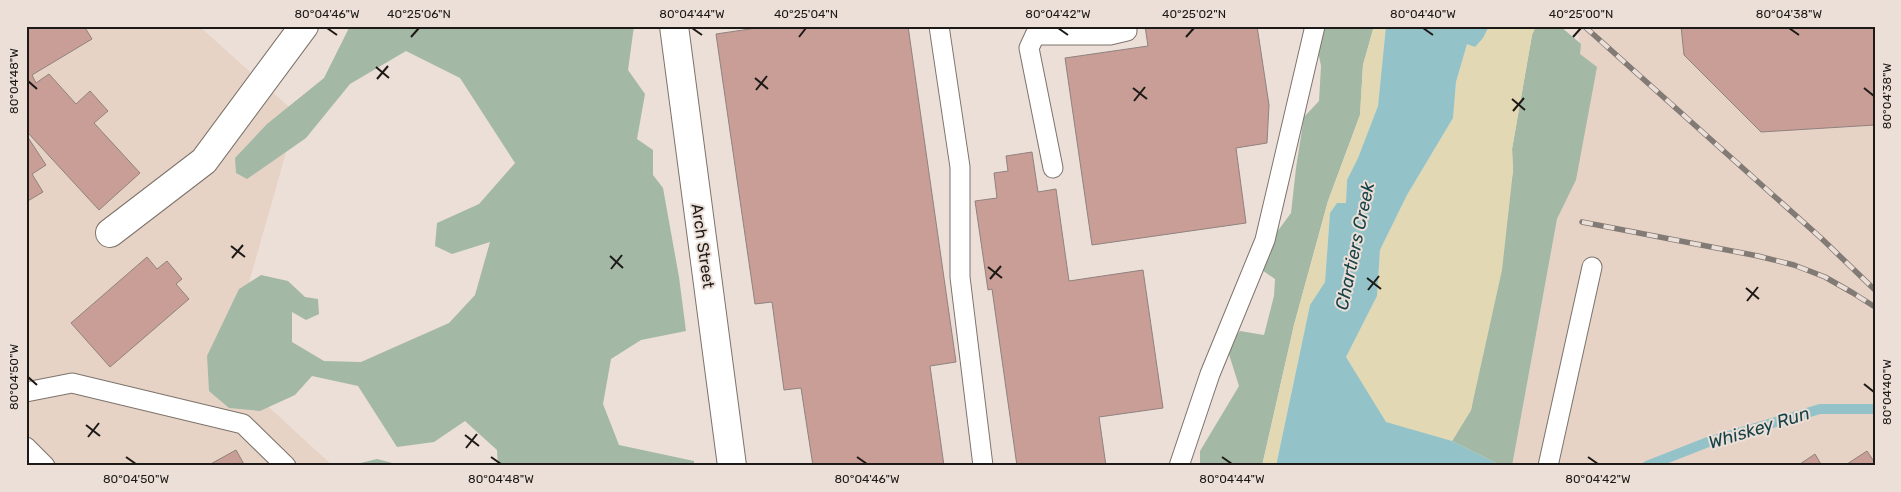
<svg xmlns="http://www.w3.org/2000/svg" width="1901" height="492" viewBox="0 0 1901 492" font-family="Rubik,sans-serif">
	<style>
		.built { fill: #e6d3c6 }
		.green { fill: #a3b9a5 }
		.sand { fill: #e2d9b4 }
		.water { fill: #93c3c8 }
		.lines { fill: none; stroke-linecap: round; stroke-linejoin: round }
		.stream { stroke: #93c3c8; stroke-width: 10 }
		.building { fill: #c89e97; stroke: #90827f }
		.service-casing { stroke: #7d736b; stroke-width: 21 }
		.minor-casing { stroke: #7d736b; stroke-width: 30 }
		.service { stroke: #fff; stroke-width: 19 }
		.minor { stroke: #fff; stroke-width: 28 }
		.rail-casing { stroke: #827a75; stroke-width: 5.5 }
		.rail { stroke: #ecdfd8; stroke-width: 4; stroke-dasharray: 11; stroke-linecap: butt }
		.ticks { fill: none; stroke: #1d1916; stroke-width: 2 }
		.labels { text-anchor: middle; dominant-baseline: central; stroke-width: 4; stroke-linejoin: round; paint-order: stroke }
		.street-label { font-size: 16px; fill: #1d1916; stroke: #ecdfd8 }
		.water-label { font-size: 18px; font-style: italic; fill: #164247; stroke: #ecdfd8 }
		.neatline { fill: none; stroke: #1d1916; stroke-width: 2 }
		.ticks-label { font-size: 12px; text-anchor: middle; fill: #1d1916 }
	</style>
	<rect width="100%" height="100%" fill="#ecdfd8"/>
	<!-- built -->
	<path class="built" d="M26 26H199L297 114 225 367 333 466H26Z
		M1578 26H1875V466H1512L1557 219 1576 180 1580 54Z"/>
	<!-- green -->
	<path class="green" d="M350 26H634L628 70 645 94 637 139 653 150V175L663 188 679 277 686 331 641 340 611 359 603 404 619 445 694 461V466H498L497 450 465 421 434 442 397 447 358 386 312 376 295 395 260 411 229 408 209 391 207 356 239 289 261 275 288 281 305 297 318 299 319 314 306 320 292 312V342L324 361 361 362 449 323 475 295 490 242 452 254 435 246 437 223 479 204 515 163 460 78 406 51 350 84 306 138 247 179 236 173 235 158 267 124 324 78Z
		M1324 26H1374L1363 65 1360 115 1328 201 1294 325 1262 466H1200V451L1239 386 1227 348 1240 331 1264 335 1274 296 1275 279 1262 270 1260 234 1277 232 1291 213 1296 168 1304 117 1319 101 1321 66 1317 46Z
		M1536 26H1560L1581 44 1580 54 1597 67 1576 180 1557 219 1512 466H1502L1452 441 1471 410 1513 171 1512 149 1532 35Z
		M377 459 404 466H348Z"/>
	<!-- sand -->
	<path class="sand" d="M1374 26H1386L1378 106 1358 158 1347 180 1346 203 1330 213 1325 282 1310 305 1276 466H1262L1294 325 1328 201 1360 115 1363 65Z
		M1489 26H1536L1532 35 1512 149 1513 171 1502 270 1471 410 1452 441 1335 466 1346 357 1377 296 1380 250 1407 195 1453 118 1456 82 1467 43 1483 38Z"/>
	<!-- water -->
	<path class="water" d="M1386 26H1489L1483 38 1475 47 1467 44 1456 82 1453 118 1407 195 1380 250 1377 296 1346 357 1386 422 1452 441 1502 466H1276L1310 305 1325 282 1330 213 1337 203H1346L1347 180 1358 158 1378 106Z"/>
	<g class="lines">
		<!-- stream -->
		<path class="stream" d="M1647 466 1708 442 1820 409H1875"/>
	</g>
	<!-- building -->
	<path class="building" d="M26 26H84L92 39 32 75 36 83 49 74 76 104 90 91 108 111 94 123 140 173 99 210 29 134 27 136 46 165 32 174 43 192 26 202Z
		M770 26H908L956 362 930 366 944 466H813L801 388 784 390 772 302 755 304 716 34Z
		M1145 26H1257L1269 105 1267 143 1236 148 1246 223 1092 245 1065 58 1148 46Z
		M1681 26H1875V125L1761 132 1684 55Z
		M1032 152 1038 192 1056 189 1069 281 1143 270 1163 408 1099 417 1106 466H1017L992 289 988 290 975 201 997 198 994 173 1008 171 1006 156Z
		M147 257 157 269 167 261 182 279 176 284 189 299 110 367 71 323Z
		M236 450 245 466H207Z
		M1867 451 1875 463V466H1844Z
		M1815 454 1822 466H1797Z"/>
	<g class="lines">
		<defs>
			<path id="service" d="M939 26 960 167V277L983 466
				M1053 168 1029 48 1035 35H1110L1127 31 1122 26
				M26 392 72 383 243 424 286 466
				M26 447 45 466
				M1179 466 1210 374 1265 240 1315 26
				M1548 466 1592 267"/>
			<path id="minor" d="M674 26 732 466
				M110 233 204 161 304 26"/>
		</defs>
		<!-- service casing -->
		<use href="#service" class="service-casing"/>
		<!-- minor casing -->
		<use href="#minor" class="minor-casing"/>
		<!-- service -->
		<use href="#service" class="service"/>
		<!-- minor -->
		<use href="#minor" class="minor"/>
		<defs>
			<path id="rail" d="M1584 26 1821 238 1875 290
				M1582 222 1758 256 1794 265 1825 277 1853 293 1875 307"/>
		</defs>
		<!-- rail casing -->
		<use href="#rail" class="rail-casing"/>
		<!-- rail -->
		<use href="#rail" class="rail"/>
	</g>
	<!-- ticks -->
	<path class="ticks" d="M327 28 337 35M692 28 702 35M1058 28 1068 35M1423 28 1433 35M1789 28 1799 35M411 37 419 28M799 37 806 28M1186 37 1194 28M1573 37 1581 28M376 67 389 78M755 78 768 89M377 79 388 66M28 81 37 89M1133 88 1147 99M1864 88 1874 96M756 90 767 76M1512 99 1525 110M1134 101 1145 87M1513 111 1524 98M231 246 245 257M610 256 623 268M232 258 243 245M988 267 1002 278M611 269 622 255M1367 278 1381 289M990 279 1001 266M1746 288 1759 299M1368 290 1379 276M1747 301 1758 287M28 377 37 385M1864 384 1874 392M86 425 100 436M465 435 479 446M88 437 99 423M466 448 477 434M126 457 136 464M491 457 501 464M857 457 867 464M1222 457 1232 464M1588 457 1598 464"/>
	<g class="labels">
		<!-- street labels -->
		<g class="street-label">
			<text transform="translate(703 246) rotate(82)">Arch Street</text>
		</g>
		<!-- water labels -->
		<g class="water-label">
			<text transform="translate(1355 246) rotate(-78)">Chartiers Creek</text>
			<text transform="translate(1759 428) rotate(-17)">Whiskey Run</text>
		</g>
	</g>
	<!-- border -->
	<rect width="1901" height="492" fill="none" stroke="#ecdfd8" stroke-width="55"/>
	<rect x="28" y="28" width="1846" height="436" class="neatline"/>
	<g class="ticks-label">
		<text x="327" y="18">80°04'46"W</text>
		<text x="419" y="18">40°25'06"N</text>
		<text x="692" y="18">80°04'44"W</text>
		<text x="806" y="18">40°25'04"N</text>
		<text x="1058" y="18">80°04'42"W</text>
		<text x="1194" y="18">40°25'02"N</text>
		<text x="1423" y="18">80°04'40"W</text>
		<text x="1581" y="18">40°25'00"N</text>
		<text x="1789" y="18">80°04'38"W</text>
		<text transform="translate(14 81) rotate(-90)" y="4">80°04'48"W</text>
		<text transform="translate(1887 96) rotate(-90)" y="4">80°04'38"W</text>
		<text transform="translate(14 377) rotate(-90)" y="4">80°04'50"W</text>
		<text transform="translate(1887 392) rotate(-90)" y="4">80°04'40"W</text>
		<text x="136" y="483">80°04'50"W</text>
		<text x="501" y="483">80°04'48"W</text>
		<text x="867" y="483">80°04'46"W</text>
		<text x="1232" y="483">80°04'44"W</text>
		<text x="1598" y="483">80°04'42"W</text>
	</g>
</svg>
